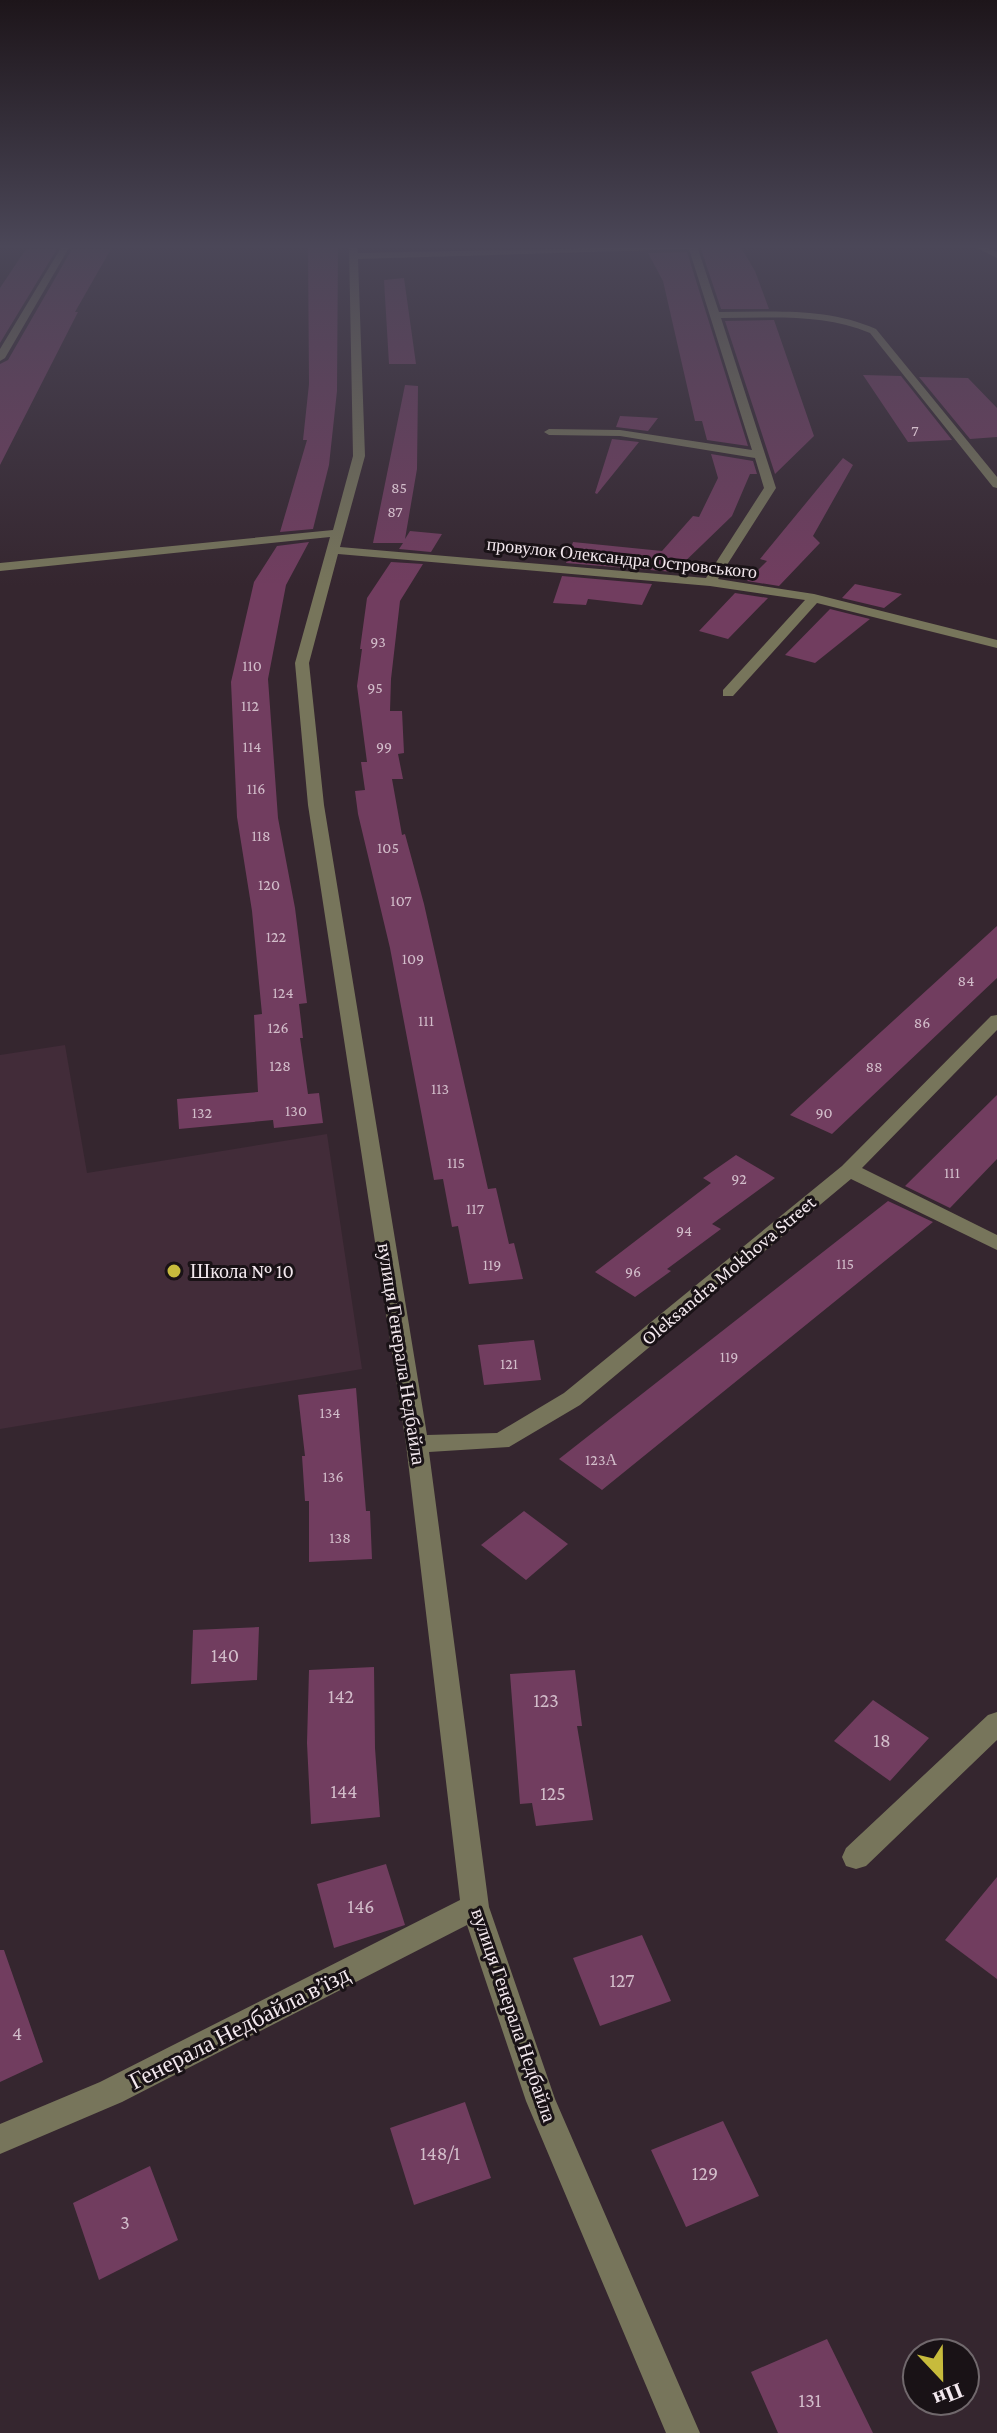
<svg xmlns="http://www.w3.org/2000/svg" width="997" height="2433" viewBox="0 0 997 2433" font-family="'Crimson Pro',serif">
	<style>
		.built { fill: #422c39 }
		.building { fill: #713d5f }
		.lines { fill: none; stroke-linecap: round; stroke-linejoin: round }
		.minor { fill: #77755b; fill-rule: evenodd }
		.poi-dot { fill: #c7bb3c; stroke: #191216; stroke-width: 3 }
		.labels { text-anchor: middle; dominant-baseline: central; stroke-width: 6; stroke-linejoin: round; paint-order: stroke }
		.number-label { font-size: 16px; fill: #d2bdca }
		.far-street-label { font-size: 18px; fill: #f3e8ee; stroke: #191216 }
		.street-label { font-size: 20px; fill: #f3e8ee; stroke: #191216 }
		.poi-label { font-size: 20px; fill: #f3e8ee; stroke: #191216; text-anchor: start }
		.near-number-label { font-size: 20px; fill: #d2bdca }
		.near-street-label { font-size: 24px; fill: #f3e8ee; stroke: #191216 }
	</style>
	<rect width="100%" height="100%" fill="#35262f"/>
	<!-- built -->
	<path class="built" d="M65 1045 87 1173 327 1134 362 1369 0 1429V1055Z"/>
	<!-- building -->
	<path class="building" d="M700 246H740L755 271 769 309H721Z
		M308 247H338L337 391 329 465 313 529 280 532 307 440H303L309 384Z
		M26 249H57L0 343V288Z
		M72 249H111L75 312H78L0 465V364L8 360Z
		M687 252 748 446 707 440 702 421H695L663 281 648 253Z
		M404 278 416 364H389L384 280Z
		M774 320 814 436 775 474 725 321Z
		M863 375 901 376 952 440 908 442Z
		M919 377 968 378 997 408V437L970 439Z
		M405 385 418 386 417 469 405 539 410 531 442 534 431 552 399 549 403 543H373Z
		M620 416 658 418 648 431 616 427Z
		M612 439 639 442 597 494 595 493Z
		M711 454 753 461 757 474H750L732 516 674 572 566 563 573 542 662 551 693 516 699 517 718 478Z
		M843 458 853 465 813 536 820 543 779 586 747 581 767 561 760 559Z
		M309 542 286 585 268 679 278 818 295 908 307 1003 299 1004 303 1038H300L308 1094 319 1093 323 1123 274 1128 273 1120 179 1129 177 1099 258 1092 254 1015 262 1014 252 911 237 817 231 682 254 582 277 546Z
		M391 562 423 564 400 601 391 679 390 711H402L404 753 398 754 403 779H392L402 835 405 834 424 904 488 1189 496 1188 509 1244 514 1243 523 1279 469 1284 458 1226 452 1227 443 1179 434 1180 390 948 358 814 355 791 365 790 361 762H367L357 686 362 649H360L367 598Z
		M562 576 652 584 642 605 588 599 586 605 553 603Z
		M855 584 902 594 884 608 842 598Z
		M735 593 768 598 728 639 699 631Z
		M830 609 870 619 815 663 785 655Z
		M997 926V978L832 1134 790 1115Z
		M997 1095V1159L950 1208 905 1186Z
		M736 1155 775 1178 712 1224 721 1229 667 1269 671 1271 635 1297 595 1272 711 1183 703 1178Z
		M888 1201 933 1222 602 1490 559 1459Z
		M534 1340 541 1380 484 1385 478 1345Z
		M356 1388 366 1511H370L372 1559 309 1562V1501H305L302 1456H305L298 1395Z
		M524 1511 568 1544 526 1580 481 1545Z
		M259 1627 257 1680 191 1684 193 1630Z
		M374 1667 375 1748 380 1817 311 1824 307 1743 309 1670Z
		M575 1670 582 1726H577L593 1820 536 1826 532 1803 520 1804 510 1674Z
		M873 1700 929 1738 890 1781 834 1741Z
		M386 1864 405 1925 334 1948 317 1884Z
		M997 1877V1979L945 1940Z
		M642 1935 671 2001 600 2026 573 1958Z
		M0 1950H4L43 2062 0 2082Z
		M465 2102 491 2178 414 2205 390 2128Z
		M723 2121 759 2196 686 2227 651 2150Z
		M150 2166 178 2240 99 2280 73 2203Z
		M827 2339 873 2433H778L751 2372Z"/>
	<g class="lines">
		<!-- minor -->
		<path class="minor" d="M62 246H70L5 358 0 361V349Z
			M349 246H357L358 253 697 246 719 312C772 312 826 307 876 329L997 477V488L993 487 870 333C823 313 771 318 721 318L776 488 718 579 814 594 997 640V648L817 603 733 696H723V690L805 600 710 586 338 554 309 663 324 805 427 1435 497 1433 564 1393 842 1166 991 1016 997 1015V1030L862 1168 997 1235V1250L851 1179 580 1405 509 1447 429 1452 489 1907 555 2099 700 2433H666L526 2101 467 1925 122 2102 0 2154V2124L100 2082 460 1900 406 1444 308 805 295 663 330 537 0 571V563L333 530 353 456ZM689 249 752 450 620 430 549 429 544 432 549 435 620 436 755 458 764 488 706 578 340 547 365 456 358 259Z
			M973 246H984L997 252V258Z
			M997 1712V1740L866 1866 856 1869 846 1866 842 1857 846 1848 988 1715Z"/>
	</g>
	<!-- sky -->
	<linearGradient id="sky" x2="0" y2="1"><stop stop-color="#1d151a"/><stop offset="0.42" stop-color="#4b4758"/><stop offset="1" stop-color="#4b4758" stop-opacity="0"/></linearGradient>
	<rect width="997" height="586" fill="url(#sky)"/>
	<!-- markers -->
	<circle class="poi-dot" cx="174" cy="1271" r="8"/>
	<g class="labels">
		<!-- number labels -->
		<g class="number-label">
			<text x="915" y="430">7</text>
			<text x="399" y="487">85</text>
			<text x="395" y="511">87</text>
			<text x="378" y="641">93</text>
			<text x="252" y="665">110</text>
			<text x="375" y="687">95</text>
			<text x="250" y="705">112</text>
			<text x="252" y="746">114</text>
			<text x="384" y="746">99</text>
			<text x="256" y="788">116</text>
			<text x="261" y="835">118</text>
			<text x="388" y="847">105</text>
			<text x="269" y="884">120</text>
			<text x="401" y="900">107</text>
			<text x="276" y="936">122</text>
			<text x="413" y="958">109</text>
			<text x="966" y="980">84</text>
			<text x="283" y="992">124</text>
			<text x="426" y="1020">111</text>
			<text x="922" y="1022">86</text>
			<text x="278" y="1027">126</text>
			<text x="280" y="1065">128</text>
			<text x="874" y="1066">88</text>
			<text x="440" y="1088">113</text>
			<text x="296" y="1110">130</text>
			<text x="202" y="1112">132</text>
			<text x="824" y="1112">90</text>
			<text x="456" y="1162">115</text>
			<text x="952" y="1172">111</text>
			<text x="739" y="1178">92</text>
			<text x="475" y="1208">117</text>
			<text x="684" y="1230">94</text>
			<text x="845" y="1263">115</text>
			<text x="492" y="1264">119</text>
			<text x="633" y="1271">96</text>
			<text x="729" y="1356">119</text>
			<text x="509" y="1363">121</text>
			<text x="330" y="1412">134</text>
			<text x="601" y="1459">123А</text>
			<text x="333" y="1476">136</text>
			<text x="340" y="1537">138</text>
		</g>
		<!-- far-street labels -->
		<g class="far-street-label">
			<text transform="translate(622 558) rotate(6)">провулок Олександра Островського</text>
		</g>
		<!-- street labels -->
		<g class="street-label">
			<text transform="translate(728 1270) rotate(-40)">Oleksandra Mokhova Street</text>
			<text transform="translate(402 1354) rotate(81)">вулиця Генерала Недбайла</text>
			<text transform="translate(514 2015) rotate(71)">вулиця Генерала Недбайла</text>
		</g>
		<!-- poi labels -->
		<g class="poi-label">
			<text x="190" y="1271">Школа № 10</text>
		</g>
		<!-- near-number labels -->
		<g class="near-number-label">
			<text x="225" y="1655">140</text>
			<text x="341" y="1696">142</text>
			<text x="546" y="1700">123</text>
			<text x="882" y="1740">18</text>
			<text x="344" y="1791">144</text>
			<text x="553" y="1793">125</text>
			<text x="361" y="1906">146</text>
			<text x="622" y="1980">127</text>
			<text x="17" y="2033">4</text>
			<text x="440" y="2153">148/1</text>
			<text x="705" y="2173">129</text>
			<text x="125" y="2222">3</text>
			<text x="810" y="2400">131</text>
		</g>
		<!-- near-street labels -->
		<g class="near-street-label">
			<text transform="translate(239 2027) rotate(-27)">Генерала Недбайла в’їзд</text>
		</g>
	</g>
	<!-- north arrow -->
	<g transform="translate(941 2377) rotate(158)"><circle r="38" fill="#191216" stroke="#70686c" stroke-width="2"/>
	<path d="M0-6L14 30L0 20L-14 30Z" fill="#c7bb3c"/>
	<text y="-12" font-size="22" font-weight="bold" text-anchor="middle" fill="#f3e8ee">Пн</text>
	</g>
</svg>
